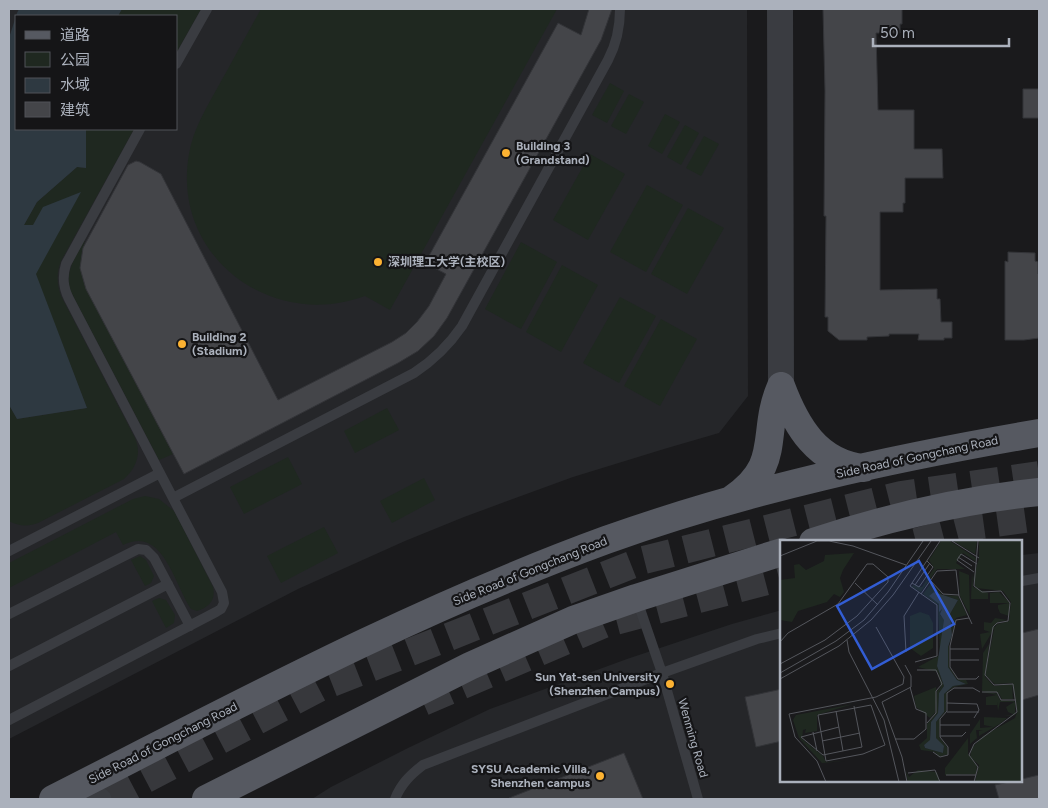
<svg xmlns="http://www.w3.org/2000/svg" width="1048" height="808" viewBox="0 0 1048 808" font-family="Figtree,'Noto Sans SC',sans-serif">
	<style>
		.built { fill: #252629; fill-rule: evenodd }
		.green { fill: #1f2820 }
		.water { fill: #2e3941 }
		.building { fill: #444549; stroke: #333438 }
		.lines { fill: none; stroke-linecap: round; stroke-linejoin: round }
		.trunk-tunnel { stroke: #37383c; stroke-width: 28; stroke-dasharray: 28 14; stroke-linecap: butt }
		.service { stroke: #3a3c41; stroke-width: 10 }
		.minor { stroke: #3a3c41; stroke-width: 21 }
		.tertiary { stroke: #3a3c41; stroke-width: 26 }
		.primary { stroke: #565961; stroke-width: 28 }
		.poi-dot { fill: #fcb232; stroke: #151517; stroke-width: 2 }
		.labels { text-anchor: middle; dominant-baseline: central; stroke-width: 4.5; stroke-linejoin: round; paint-order: stroke }
		.poi-label { font-size: 12px; font-weight: bold; fill: #abb1bc; stroke: #151517; text-anchor: start }
		.street-label { font-size: 12px; fill: #abb1bc; stroke: #151517 }
		.inset-road { fill: none; stroke: #54565c; stroke-width: 1 }
		.view { fill: #325dd4; fill-opacity: 0.15; stroke: #325dd4; stroke-width: 2.5 }
		.inset-edge { fill: none; stroke: #abb1bc; stroke-width: 2.5 }
	</style>
	<rect width="100%" height="100%" fill="#1a1a1c"/>
	<!-- built -->
	<path class="built" d="M9 9H747L748 396 719 433 664 449 573 477 464 517 405 541 298 589 9 739ZM16 16H176V129H16Z
		M1039 553V799H312L331 787 408 748 490 709 627 659 732 624 782 610V782H1022V555Z"/>
	<!-- green -->
	<path class="green" d="M122 9H201L176 53V16H118Z
		M261 9H557L390 310 365 296C271 331 171 256 189 154 193 129 207 107 219 85 233 60 247 34 261 9Z
		M610 83 624 91 607 123 592 115Z
		M629 94 644 102 626 134 611 126Z
		M665 114 680 122 662 154 648 146Z
		M685 125 699 133 681 165 667 157Z
		M86 129H134L61 261C56 274 57 284 61 296L135 438C142 454 136 468 124 479L38 523C28 527 18 526 9 521V405L17 419 87 408 35 274 80 193 33 225H24L37 202 77 167 86 168Z
		M704 136 719 144 701 176 686 168Z
		M590 154 625 174 588 240 553 220Z
		M647 185 683 205 646 272 610 252Z
		M688 208 724 228 687 294 651 274Z
		M85 240C80 259 79 268 86 289L173 454 159 460 70 290C65 270 76 256 85 240Z
		M521 242 557 262 521 329 485 309Z
		M562 265 598 285 561 352 526 332Z
		M620 297 656 316 619 383 583 363Z
		M661 319 697 339 660 406 624 386Z
		M387 408 399 430 355 453 344 431Z
		M288 457 302 484 244 514 230 487Z
		M424 478 435 500 392 523 380 501Z
		M145 496 159 499 174 511 213 587C216 600 209 607 197 611L191 609C174 584 163 525 123 545L116 532 9 588V563L133 499Z
		M324 527 338 553 281 583 267 556Z
		M140 556 146 560 154 576 151 583 145 586 131 560Z
		M159 598 166 600 175 615 174 623 166 628 152 601Z"/>
	<!-- water -->
	<path class="water" d="M19 9H122L118 16H16V129H86V168L77 167 37 202 24 225H33L43 207 81 192 36 274 87 408 17 419 9 405V38L17 13Z"/>
	<!-- building -->
	<path class="building" d="M589 9H612L601 40 447 318 434 336 418 351 398 363 184 474 86 289 80 268 83 248 128 165 136 161 140 162 161 174 278 400 392 342 406 333 417 322 429 306 446 274 425 263 558 23 581 35Z
		M823 9H902V24H900V33H876L878 110H914V149H942L943 178H905V203H903V212H880V290L937 289V299H940L941 322H952V338H944V340H918L919 334H889V336L867 337V340H839L828 331V317H825L826 216H824L825 91Z
		M1023 89H1039V118H1023Z
		M1008 252 1035 253V261L1038 262V274H1039V338L1024 340H1005V261L1008 262Z
		M1039 629V695L1022 700V633Z
		M782 689V741L756 747 745 697Z
		M624 753 643 799H510L509 798Z
		M1039 775V799H999L995 785 1009 782H1022V779Z"/>
	<g class="lines">
		<!-- trunk-tunnel -->
		<path class="trunk-tunnel" d="M916 542 981 525 1039 517
			M423 702 604 624 782 577
			M108 799 319 688 644 560 901 495 1039 475"/>
		<!-- service -->
		<path class="service" d="M176 64 207 9
			M173 498 414 373C434 360 449 345 462 326L608 60C617 43 620 28 620 9
			M9 551 160 473
			M1022 581 1039 578
			M637 600 662 673 698 799
			M9 614 138 549 146 550 154 558 190 626
			M9 666 168 584
			M9 720 216 612 221 609 224 603 222 592 69 299C63 287 62 277 66 264L140 129
			M395 799C401 784 410 775 423 765L662 673 757 639 782 633"/>
		<!-- minor -->
		<path class="minor" d="M79 786 101 799"/>
		<!-- tertiary -->
		<path class="tertiary" d="M780 9 781 386"/>
		<!-- primary -->
		<path class="primary" d="M781 386C796 426 817 463 864 468
			M732 499C784 464 760 434 781 386
			M813 542C886 518 962 500 1039 492
			M53 799C234 707 414 610 606 540 746 490 893 458 1039 433
			M206 799 470 666 573 620 636 598 782 552"/>
	</g>
	<!-- markers -->
	<g class="poi-dot">
		<circle cx="506" cy="153" r="5"/>
		<circle cx="378" cy="262" r="5"/>
		<circle cx="182" cy="344" r="5"/>
		<circle cx="670" cy="684" r="5"/>
		<circle cx="600" cy="776" r="5"/>
	</g>
	<g class="labels">
		<!-- poi labels -->
		<g class="poi-label">
			<text x="516" y="146">Building 3<tspan x="516" dy="14">(Grandstand)</tspan></text>
			<text x="388" y="262">深圳理工大学(主校区)</text>
			<text x="192" y="337">Building 2<tspan x="192" dy="14">(Stadium)</tspan></text>
			<text x="660" y="677" text-anchor="end">Sun Yat-sen University<tspan x="660" dy="14">(Shenzhen Campus)</tspan></text>
			<text x="590" y="769" text-anchor="end">SYSU Academic Villa,<tspan x="590" dy="14">Shenzhen campus</tspan></text>
		</g>
		<!-- street labels -->
		<g class="street-label">
			<text transform="translate(917 457) rotate(-12)">Side Road of Gongchang Road</text>
			<text transform="translate(530 571) rotate(-22)">Side Road of Gongchang Road</text>
			<text transform="translate(693 738) rotate(74)">Wenming Road</text>
			<text transform="translate(163 743) rotate(-27)">Side Road of Gongchang Road</text>
		</g>
	</g>
	<!-- overview -->
	<g transform="translate(780 540)">
		<rect width="242" height="242" fill="#1a1a1c"/>
		<path d="M161 1H170L196 18 195 21 183 13 176 23 185 29H157L141 52 132 47 133 45 142 47 154 28 149 20ZM173 1H197L195 14ZM199 1H242V242H195L199 225 190 217 192 208 203 196 235 178 237 172 232 143 215 144 205 135 215 85 229 81 231 62 223 51 196 48 193 39 199 18ZM74 13 63 30 60 38 64 52 60 57 54 54 47 62 18 71 12 82 0 80V40L15 38 14 25 19 24 26 30 44 21 45 15ZM179 31 189 35 190 75 180 56ZM192 31 193 47 208 53V59H191ZM151 43 163 55 178 56 187 75 176 78 169 105V126L177 139 186 140 188 144 174 147 167 152 166 171 160 178 159 197 167 207 168 214 159 217 155 212 141 210 139 205 147 198V184L155 174 157 151 161 147 158 132 138 127 160 115 158 65 143 54ZM154 52 178 60 170 74 172 94 168 107V127L177 140 186 144 173 146 164 154V172L156 182V198L164 208 163 213 145 208 144 205 150 201 151 182 158 173 159 153 164 146 157 126 164 102V79L160 75 162 67 150 56ZM219 52 229 62V76L217 77 229 76 220 73 218 68V65L229 63H210V53ZM140 72 149 75 153 83V108L141 116 130 108V76ZM215 78 227 80 218 82 202 109 200 94 210 92 204 90V82L211 83ZM209 104 205 137 214 146 232 144 233 159H222L219 154 202 151 203 113ZM156 147V172L150 178 136 167 134 156ZM202 152H216L220 160 234 161 235 163V174L233 176H223L235 175 228 172 226 167 234 162H220L218 171 217 162V165H206V157L217 155ZM73 164 37 175V191L25 193 26 189 23 190 22 199 43 216 46 222 65 221 42 223 19 198 13 180 16 175ZM204 177 227 178 221 183 199 196V191L203 190H196L197 198 190 204V194L200 179V188L213 187 204 185ZM188 198V214L197 225 196 234 165 235V228ZM138 230 157 232 160 242H128L126 231 129 237Z" fill="#1f2820" fill-rule="evenodd"/>
		<path d="M154 52 178 60 170 74 172 95 168 107V127L177 140 186 144 173 146 164 154V172L156 182V198L164 206 163 213 145 208 144 205 150 200 151 182 158 173 159 153 164 146 157 126 164 80 160 74 162 69 159 72V64L149 56Z" fill="#2e3941"/>
		<path class="inset-road" d="M172 1 199 18M0 16 37 1H49L73 6 126 25M178 17 192 26M194 32 177 20 181 14 197 24M150 40 163 54 179 55M75 43 98 65M132 43 139 47 153 27 147 21M135 45 150 23M141 54 157 31 176 30 179 56 192 84M189 78 176 80 170 106V127L178 139H196L199 136M67 100 69 112 104 180 119 242M0 102 8 93 58 64 87 24H93L108 37V42L77 76 45 100 0 124M170 109H199M126 112 124 76 139 52M170 120H199M135 122 157 116V65L130 46 160 1M125 125 131 136V147L102 162 122 217 127 242M137 130H156L162 144 156 151V173L147 183M0 133 56 101 84 80 108 52 143 1M0 139 59 106 91 80 113 55 151 1M202 152H217L221 160H236M167 163 197 164 199 170 194 178M91 165 105 205 83 214 46 221 38 175ZM56 171 63 211M167 172H199M160 185H190M59 187 21 197 43 215 82 207 74 166M33 192 37 211M160 196H182L186 192M115 199H134L146 189V173L136 169 130 147M42 201 80 193M153 212 160 217 168 215V207L160 197V179L167 171V153L174 148H193L200 152M128 233 155 230 160 242M166 235H196M46 242 37 221 15 197 9 174 96 157 123 144 124 137 96 87M194 242 198 227 189 215 194 204 237 172 233 144 214 145 205 135 213 87 217 83 228 81 230 63 221 51 202 52 194 46 198 1"/>
		<path class="view" d="M139 21 174 84 92 129 57 66Z"/>
		<rect width="242" height="242" class="inset-edge"/>
	</g>
	<!-- border -->
	<rect width="1048" height="808" fill="none" stroke="#abb1bc" stroke-width="20"/>
	<!-- legend -->
	<rect x="15" y="15" width="162" height="115" fill="#151517" stroke="#515359"/>
	<rect x="25" y="31" width="25" height="8" fill="#565961" stroke="#515359"/>
	<text x="60" y="40" font-size="15" fill="#abb1bc">道路</text>
	<rect x="25" y="52" width="25" height="15" fill="#1f2820" stroke="#515359"/>
	<text x="60" y="65" font-size="15" fill="#abb1bc">公园</text>
	<rect x="25" y="78" width="25" height="15" fill="#2e3941" stroke="#515359"/>
	<text x="60" y="90" font-size="15" fill="#abb1bc">水域</text>
	<rect x="25" y="102" width="25" height="15" fill="#444549" stroke="#515359"/>
	<text x="60" y="115" font-size="15" fill="#abb1bc">建筑</text>
	<!-- scale -->
	<path d="M873 38v8h136v-8" fill="none" stroke="#abb1bc" stroke-width="2.5"/>
	<text x="880" y="38" font-size="15" fill="#abb1bc" stroke="#151517" stroke-width="4" paint-order="stroke">50 m</text>
</svg>
